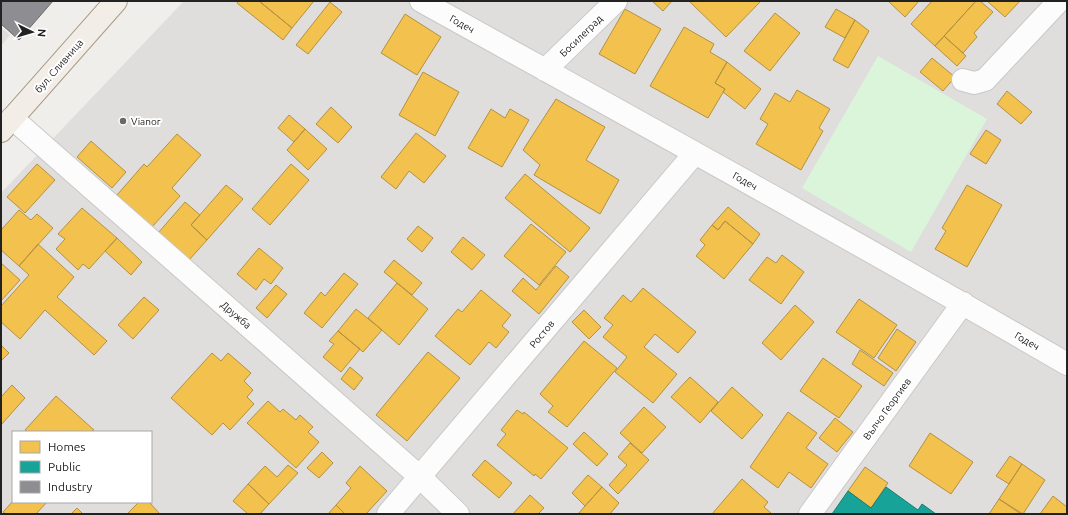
<svg xmlns="http://www.w3.org/2000/svg" width="1068" height="515" viewBox="0 0 1068 515" font-family="Ubuntu,sans-serif">
	<style>
		.residential { fill: #dfdedc; fill-rule: evenodd }
		.park { fill: #daf5da }
		.homes { fill: #f2c14e; stroke: #b49141 }
		.public { fill: #17a398; stroke: #1a7c75 }
		.industry { fill: #8d8d92; stroke: #6d6d70 }
		.lines { fill: none; stroke-linecap: round; stroke-linejoin: round }
		.minor-casing { stroke: #c9c8c7; stroke-width: 24 }
		.major-casing { stroke: #a79c86; stroke-width: 24 }
		.minor { stroke: #fdfcfc; stroke-width: 22 }
		.major { stroke: #f3ede7; stroke-width: 22 }
		.poi-dot { fill: #6a6968; stroke: #fff; stroke-width: 1.5 }
		.labels { text-anchor: middle; dominant-baseline: central; stroke-width: 4; stroke-linejoin: round; paint-order: stroke }
		.street-label { font-size: 10px; fill: #222; stroke: #fff }
		.poi-label { font-size: 10px; fill: #222; stroke: #fff; text-anchor: start }
	</style>
	<rect width="100%" height="100%" fill="#f0eeeb"/>
	<!-- residential -->
	<path class="residential" d="M184 1H1067V514H1V193ZM13 432H151V502H13Z
		M1 27 10 35 1 46Z"/>
	<!-- park -->
	<path class="park" d="M878 56 987 119 911 252 802 188Z"/>
	<!-- homes -->
	<path class="homes" d="M238 1H259L292 28 283 40 237 3Z
		M259 1H314L292 28Z
		M652 1H672L663 11Z
		M689 1H761L726 37Z
		M888 1H919L905 17Z
		M932 1H976L935 46 911 24Z
		M976 1H980L993 12 974 33 977 37 963 53 944 36Z
		M987 1H1020L1005 17Z
		M330 2 342 12 308 54 296 45Z
		M625 9 661 29 635 74 599 54Z
		M836 9 855 20 845 38 825 27Z
		M775 13 800 33 770 71 744 51Z
		M405 14 441 37 417 75 381 53Z
		M855 20 869 31 848 68 833 60Z
		M684 27 714 44 710 52 727 62 715 83 725 89 708 118 650 86Z
		M944 36 966 56 957 66 935 46Z
		M932 58 955 77 943 91 920 72Z
		M727 62 761 89 745 109 723 92 725 89 715 83Z
		M423 72 459 92 435 136 399 115Z
		M797 90 830 109 819 128 823 131 801 170 756 144 768 124 760 119 775 93 790 102Z
		M1007 91 1032 112 1021 124 997 104Z
		M556 99 605 127 586 160 619 180 600 214 534 175 540 165 523 150Z
		M331 107 352 127 338 143 316 124Z
		M491 109 505 118 510 109 529 120 502 167 468 148Z
		M289 115 305 129 294 142 278 128Z
		M305 129 327 149 308 170 287 150Z
		M986 130 1001 140 986 164 970 154Z
		M416 133 446 156 424 183 409 171 396 189 381 177Z
		M177 134 201 155 172 188 180 196 152 227 117 195 144 164 147 167Z
		M91 141 126 172 112 188 77 157Z
		M37 164 55 180 25 213 7 197Z
		M291 164 309 180 270 225 252 209Z
		M525 174 590 228 570 252 505 198Z
		M226 185 243 199 207 240 191 225Z
		M967 185 1002 205 967 267 935 249 946 231 942 228Z
		M185 202 200 215 191 225 207 240 189 260 158 233Z
		M728 207 760 234 753 244 725 221 718 230 712 225Z
		M82 208 117 238 89 269 83 264 78 270 56 249 65 239 58 234Z
		M19 210 31 220 37 214 53 228 19 266 1 250V230Z
		M725 221 753 244 724 279 696 256 705 245 700 240 712 225 718 230Z
		M531 224 566 252 539 285 504 256Z
		M418 226 433 238 422 252 407 239Z
		M463 237 485 255 472 270 451 252Z
		M117 238 142 262 131 275 105 251Z
		M38 244 74 277 57 297 107 341 94 355 45 310 20 339 1 322V306L29 275 19 266Z
		M259 248 283 268 271 284 264 279 256 290 237 274Z
		M782 255 804 272 781 304 749 280 767 257 776 263Z
		M394 260 422 283 412 295 384 272Z
		M1 263 20 280 1 301Z
		M556 266 569 277 539 314 512 291 523 278 536 290Z
		M344 273 358 284 322 328 304 313 321 292 325 296Z
		M397 283 428 309 399 345 368 318Z
		M276 285 287 294 267 318 256 308Z
		M643 288 696 332 678 353 655 334 644 347 677 374 653 403 615 372 627 357 603 337 613 325 604 318 623 295 631 302Z
		M481 290 511 315 502 326 509 332 496 348 489 342 470 365 435 336 458 309 462 312Z
		M144 297 159 310 133 339 118 325Z
		M859 299 897 325 874 358 836 332Z
		M795 305 814 322 781 360 762 343Z
		M356 309 382 330 363 352 338 331Z
		M584 310 601 327 589 339 572 322Z
		M897 329 916 342 896 371 878 358Z
		M338 331 360 349 341 372 323 357 334 344 329 341Z
		M584 341 617 368 567 427 548 412 553 406 540 394Z
		M1 345 9 353 1 361Z
		M860 350 893 373 884 386 852 364Z
		M428 352 460 378 407 441 376 415Z
		M212 353 221 361 228 353 251 373 244 381 253 390 247 397 254 404 230 430 223 423 212 435 171 398Z
		M823 358 862 386 839 418 800 391Z
		M350 367 363 378 354 390 341 379Z
		M690 377 718 402 700 423 671 397Z
		M12 385 25 398 1 425V397Z
		M732 387 763 415 742 439 711 411Z
		M56 396 94 430 91 432H28L25 430Z
		M268 401 280 412 283 409 296 420 300 415 313 427 308 432 319 442 296 468 247 423Z
		M644 407 666 427 642 453 620 433Z
		M517 410 523 414 524 412 568 448 541 479 535 474 534 476 497 445 506 434 501 430Z
		M788 412 817 433 806 448 828 464 811 488 789 472 778 488 750 467Z
		M835 418 853 432 837 452 819 438Z
		M584 432 608 454 597 466 573 444Z
		M930 433 973 462 951 494 909 466Z
		M630 443 649 460 618 494 609 485 627 465 618 457Z
		M322 452 333 463 319 478 307 468Z
		M1010 456 1022 464 1009 484 996 476Z
		M485 460 512 483 499 498 472 475Z
		M1022 464 1045 480 1023 514 999 499Z
		M288 465 298 473 269 504 248 484 265 466 277 477Z
		M360 466 387 491 366 514H345L336 505 351 488 346 483Z
		M865 467 888 483 871 508 848 491Z
		M588 475 602 487 585 506 572 493Z
		M742 479 768 502 764 507 771 513 770 514H712Z
		M248 484 269 504 260 514H248L233 501Z
		M602 487 619 503 610 514H578Z
		M530 495 544 508 538 514H513Z
		M1053 496 1067 507V514H1040Z
		M999 499 1021 514H989Z
		M13 501V502H47L36 514H6L3 512Z
		M139 502H149L160 514H127Z
		M336 505 345 514H328Z
		M77 508 83 514H71Z"/>
	<!-- public -->
	<path class="public" d="M886 487 918 510 922 504 936 514H832L848 491 871 508Z"/>
	<!-- industry -->
	<path class="industry" d="M1 1H53L19 40 1 24Z"/>
	<g class="lines">
		<defs>
			<path id="minor" d="M421 1C637 121 854 240 1067 364
				M545 70 616 1
				M963 80 974 83 985 80 1059 1
				M12 118 420 477 458 514
				M388 514 695 153
				M810 514 963 303"/>
			<path id="major" d="M1 131 116 1"/>
		</defs>
		<!-- minor casing -->
		<use href="#minor" class="minor-casing"/>
		<!-- major casing -->
		<use href="#major" class="major-casing"/>
		<!-- minor -->
		<use href="#minor" class="minor"/>
		<!-- major -->
		<use href="#major" class="major"/>
	</g>
	<!-- markers -->
	<circle class="poi-dot" cx="123" cy="121" r="4"/>
	<g class="labels">
		<!-- street labels -->
		<g class="street-label">
			<text transform="translate(462 24) rotate(29)">Годеч</text>
			<text transform="translate(581 36) rotate(-44)">Босилеград</text>
			<text transform="translate(59 66) rotate(-49)">бул. Сливница</text>
			<text transform="translate(745 181) rotate(29)">Годеч</text>
			<text transform="translate(236 315) rotate(41)">Дружба</text>
			<text transform="translate(542 334) rotate(-50)">Ростов</text>
			<text transform="translate(1027 341) rotate(30)">Годеч</text>
			<text transform="translate(887 409) rotate(-54)">Вълчо Георгиев</text>
		</g>
		<!-- poi labels -->
		<g class="poi-label">
			<text x="131" y="121">Vianor</text>
		</g>
	</g>
	<!-- border -->
	<rect width="1068" height="515" fill="none" stroke="#222222" stroke-width="4"/>
	<!-- legend -->
	<rect x="12" y="431" width="140" height="72" fill="#ffffff" stroke="#a7a7a7"/>
	<rect x="20" y="441" width="20" height="12" fill="#f2c14e" stroke="#a7a7a7"/>
	<text x="48" y="451" font-size="12" fill="#222222">Homes</text>
	<rect x="20" y="461" width="20" height="12" fill="#17a398" stroke="#a7a7a7"/>
	<text x="48" y="471" font-size="12" fill="#222222">Public</text>
	<rect x="20" y="481" width="20" height="12" fill="#8d8d92" stroke="#a7a7a7"/>
	<text x="48" y="491" font-size="12" fill="#222222">Industry</text>
	<!-- north arrow -->
	<g transform="translate(32 32) rotate(95)" stroke="#ffffff" stroke-width="3" paint-order="stroke">
	<path d="M0-3L7 15L0 10L-7 15Z" fill="#222222"/>
	<text y="-6" font-size="11" font-weight="bold" text-anchor="middle" fill="#222222">N</text>
	</g>
</svg>
